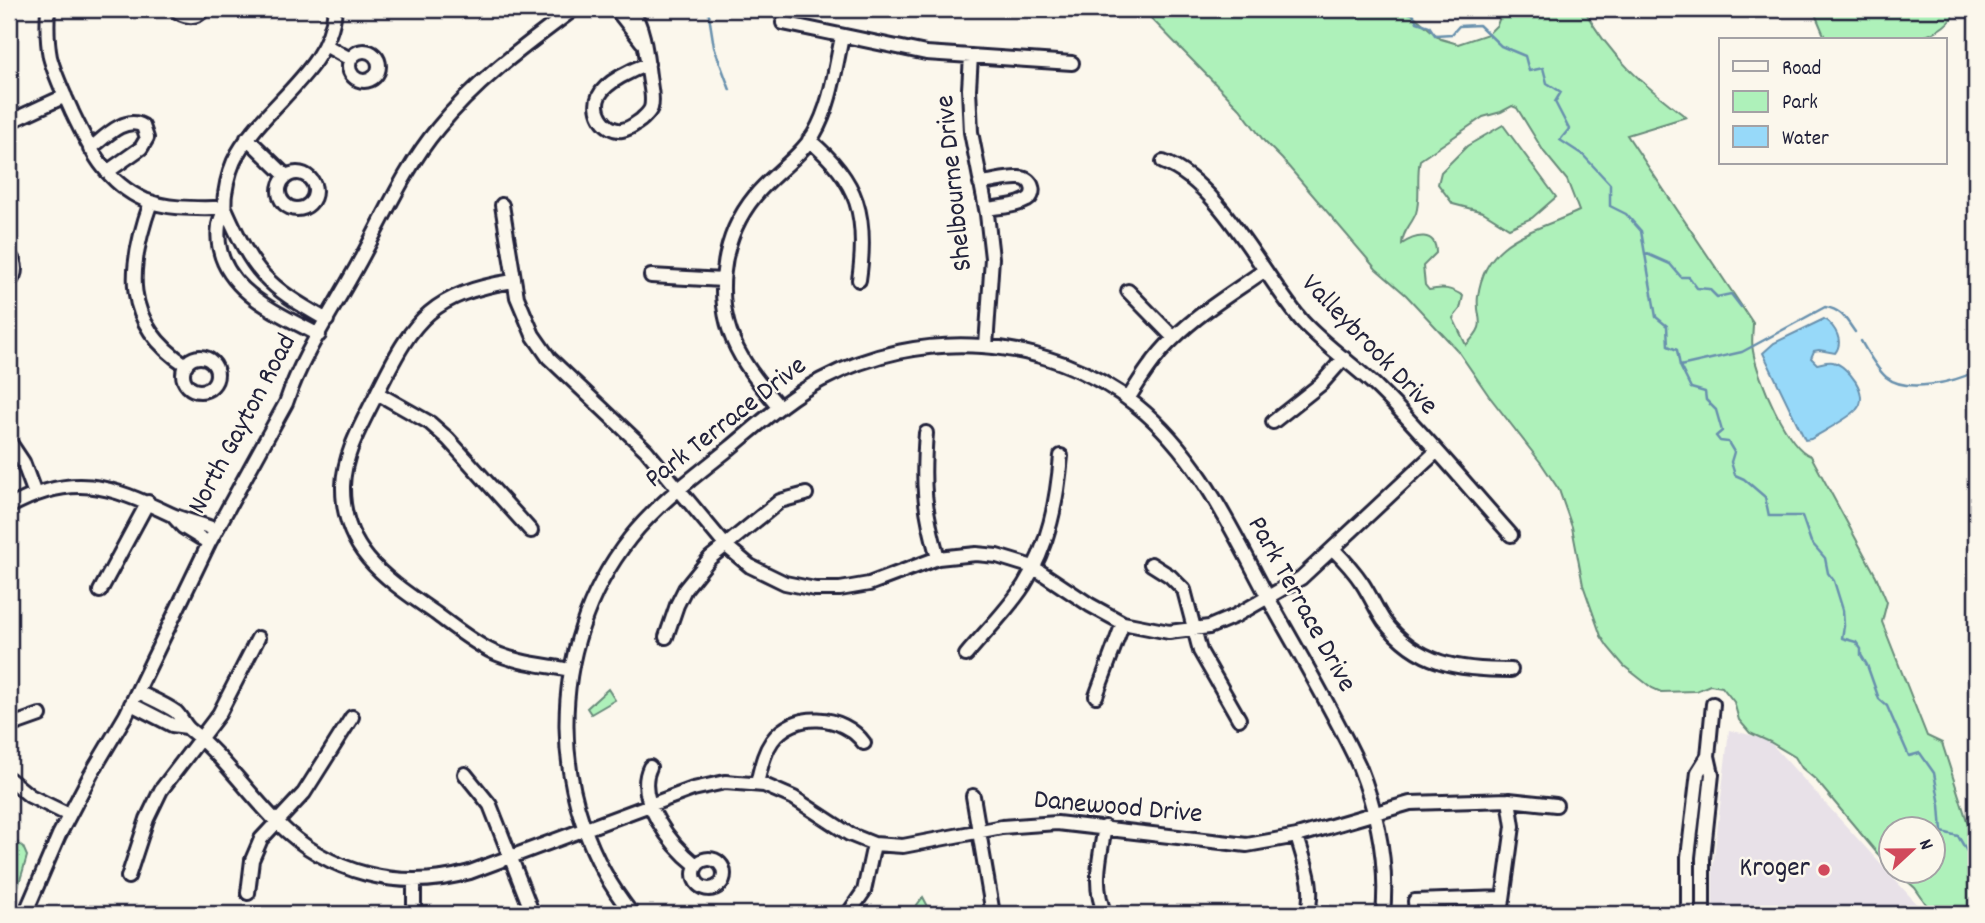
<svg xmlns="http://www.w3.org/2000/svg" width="1985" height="923" viewBox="0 0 1985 923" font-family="Dekko,sans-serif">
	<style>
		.built { fill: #e8e1e8 }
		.green { fill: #aef1ba; stroke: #688a7a; stroke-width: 2; fill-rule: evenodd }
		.water { fill: #97d9f9; stroke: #6890ad; stroke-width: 2 }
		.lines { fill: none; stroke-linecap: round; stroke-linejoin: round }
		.stream { stroke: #6890ad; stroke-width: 2.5 }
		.minor-casing { stroke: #22223b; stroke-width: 18 }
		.minor { stroke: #fbf7ec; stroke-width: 12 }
		.poi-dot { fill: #d1495b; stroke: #fbf7ec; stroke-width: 2.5 }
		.labels { text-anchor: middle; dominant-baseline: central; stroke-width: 5; stroke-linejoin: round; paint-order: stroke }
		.street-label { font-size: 28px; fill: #22223b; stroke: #fbf7ec }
		.poi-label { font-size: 28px; fill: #22223b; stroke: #fbf7ec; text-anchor: end }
	</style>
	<rect width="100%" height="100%" fill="#fbf7ec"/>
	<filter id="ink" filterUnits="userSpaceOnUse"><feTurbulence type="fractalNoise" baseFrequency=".0143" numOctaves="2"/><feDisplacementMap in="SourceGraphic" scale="14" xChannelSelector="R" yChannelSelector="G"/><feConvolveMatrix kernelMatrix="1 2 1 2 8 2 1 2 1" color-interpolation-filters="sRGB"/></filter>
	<g filter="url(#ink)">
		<!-- built -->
		<path class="built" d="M1729 730 1767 739 1926 914H1713V866Z"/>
		<!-- green -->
		<path class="green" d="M1142 9H1406L1441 39 1458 44 1488 34 1497 25 1503 9H1584C1608 55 1645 86 1686 117L1627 135 1753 323C1753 332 1751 342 1753 351 1757 376 1787 448 1811 456L1876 576 1887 602 1882 622 1927 736 1942 743 1976 849V914H1933L1915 888 1896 871 1932 870V828H1890V866L1877 853 1816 780 1802 768 1795 757 1770 742 1750 733 1739 720 1734 702 1722 687 1710 685 1696 691 1661 692 1652 688 1624 666 1608 647 1601 636 1583 585 1572 527 1559 490 1541 463 1489 396 1458 351 1406 295 1376 269 1282 159 1264 141 1240 109ZM1512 106 1517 108 1544 152 1567 180 1579 211C1533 233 1486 237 1478 296 1475 322 1490 321 1466 345L1453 318 1460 309 1463 296C1451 288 1443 287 1429 290L1425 285 1423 266 1436 253C1436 230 1415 235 1402 244 1402 232 1412 224 1416 213 1421 198 1416 176 1420 160L1483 117 1501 112Z
			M1813 9H1952V18C1926 51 1865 40 1826 40Z
			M1503 125 1556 197 1532 218 1509 228 1483 212 1453 204 1438 184 1441 172 1467 146Z
			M608 689 615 700 591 714 587 708Z
			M9 836 23 847 27 856C22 874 17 893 9 910Z
			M923 897 932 914H910Z"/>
		<!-- water -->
		<path class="water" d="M1824 319C1836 327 1844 342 1835 353L1819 350 1814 351 1811 358 1817 364C1822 363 1828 361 1833 362 1848 366 1870 394 1857 409 1850 418 1822 432 1811 439L1805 440 1763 353 1774 343Z"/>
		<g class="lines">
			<!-- stream -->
			<path class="stream" d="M708 9 714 47 730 90
				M1401 9 1402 11 1413 14 1417 22 1429 26 1435 35 1452 34 1459 26 1479 25 1501 46 1525 56 1529 71 1543 68 1547 83 1561 92 1555 102 1569 129 1560 140 1583 155 1610 184V206L1626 214 1641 231 1656 317 1667 326 1668 346 1677 350 1680 366 1691 388 1705 392 1706 400 1716 410 1722 431 1716 436 1720 441 1728 442 1734 452 1731 462 1735 475 1744 479 1765 497 1769 516H1802L1811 542 1825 558 1828 573 1834 581 1843 610 1844 626 1842 638 1856 642 1861 649V655L1867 665 1879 699 1887 706 1909 756 1920 753 1934 773 1940 805 1942 832 1958 836 1968 853V869L1974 872 1976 877
				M1645 253 1670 264 1681 277H1689L1697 288 1709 289 1717 297 1731 294 1741 307
				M1861 341C1868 353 1876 368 1886 377 1906 394 1955 382 1976 371
				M1680 366 1742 352 1825 307C1841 309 1846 319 1855 332
				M9 897 17 906"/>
			<defs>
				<path id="minor" d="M48 9C47 25 47 41 50 57 55 76 64 94 72 112 89 148 106 183 145 200 170 210 198 208 225 208
					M175 9C183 17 196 20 204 9
					M616 9 642 42
					M631 9C644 27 646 53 649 76 650 85 654 98 651 108 649 113 645 116 641 120 635 124 630 129 622 130 606 132 592 111 599 96 605 82 634 69 648 64
					M783 23 926 53 1072 63
					M325 45 350 59
					M349 66a15 15 0 1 1 30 0a15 15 0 1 1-30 0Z
					M971 56 969 89 971 132 987 214 992 258 986 346
					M9 122 65 96
					M247 138 286 176
					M809 140C859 181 868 217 859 280
					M90 149C104 138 125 115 143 126L147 138 141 148 107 172
					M1163 162C1219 182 1263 276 1302 321 1325 346 1354 365 1378 388 1425 434 1467 486 1511 535
					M279 191a18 18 0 1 1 36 0a18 18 0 1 1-36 0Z
					M980 183C993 182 1007 177 1020 178 1033 178 1038 196 1025 201 1014 207 998 207 986 209
					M151 202C128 266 121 323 186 365
					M502 205 517 297 533 335 549 358 646 450 725 545 750 566 785 583 815 589H840L869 584 938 558 976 554 997 556 1033 567 1090 605 1123 623 1169 632 1209 627 1235 616 1301 578 1436 452
					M225 208C254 273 265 285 327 320
					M9 255C17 264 17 274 9 282
					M651 276 723 280
					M513 281C433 294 414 318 380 387 365 419 344 451 343 486 342 552 388 580 435 613 454 627 472 642 493 652 517 663 545 665 570 670
					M1128 291 1174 338
					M319 335C276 312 211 286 219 225 220 219 223 215 224 209 225 205 224 199 225 194 227 180 231 165 238 153 267 103 330 70 335 9
					M183 374a17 17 0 1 1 34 0a17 17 0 1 1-34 0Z
					M377 393 430 423 448 439 531 531
					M1128 399C1141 378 1155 356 1173 339 1200 312 1234 292 1265 270
					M779 407C766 391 751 375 741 356 712 306 719 240 755 196 773 174 799 158 814 134 831 105 835 69 842 37
					M1273 422 1321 384 1344 358
					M926 433C922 484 924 509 938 558
					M9 441 23 462 35 494
					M9 507C72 472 109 485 170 514 185 521 201 523 216 530
					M173 516 183 527 209 543
					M1334 550C1344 560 1354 571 1362 583 1370 595 1376 609 1384 621 1417 665 1460 670 1511 670
					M1151 564 1170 576 1184 590 1200 651 1239 719
					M100 591 148 502
					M666 637 677 605 685 589 710 558 780 501 806 494
					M966 655C985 632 1008 610 1024 585 1049 545 1057 502 1061 456
					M138 692C150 698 165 704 176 712 181 717 184 724 189 729 223 756 247 792 277 822 329 874 400 892 470 872L693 789 725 782 764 785 794 798 849 834 874 844 903 846 1002 827 1057 823 1247 845 1297 836 1410 803 1509 800 1556 805
					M1096 696 1123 623
					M131 704 172 725 187 727
					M9 726 40 715
					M650 767C634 799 672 846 696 865
					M465 774 490 805 532 912
					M9 779 30 796 69 815
					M757 783C761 768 763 754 772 741 794 710 843 714 864 743
					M973 796 993 914
					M1105 827C1100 856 1092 886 1105 914
					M1297 836C1304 862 1316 887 1307 914
					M694 874a15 15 0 1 1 30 0a15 15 0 1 1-30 0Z
					M128 877 147 819 161 790 219 714 258 638
					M414 881V914
					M248 893 252 860 261 839 304 793 352 717
					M25 914 59 835 91 774 126 715 209 543 286 403C301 358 329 316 352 275 380 227 402 171 438 128 477 80 526 45 574 9
					M632 914C546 806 544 647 630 538 658 503 695 476 730 448 759 424 787 398 821 380 921 327 1046 334 1136 405 1200 456 1233 533 1271 603 1301 657 1333 710 1359 766 1378 814 1388 863 1383 914
					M848 914 864 891 874 844
					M1416 914 1415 901 1503 898
					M1501 914 1513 826 1509 800
					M1688 914V857L1698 772 1708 756
					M1703 914V858L1712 774 1708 756 1713 704"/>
			</defs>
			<!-- minor casing -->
			<use href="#minor" class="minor-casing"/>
			<!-- minor -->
			<use href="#minor" class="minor"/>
		</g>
	</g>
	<!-- markers -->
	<circle class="poi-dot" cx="1824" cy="870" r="7"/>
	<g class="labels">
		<!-- street labels -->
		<g class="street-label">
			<text transform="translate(956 183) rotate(-96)">Shelbourne Drive</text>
			<text transform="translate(1368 346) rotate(46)">Valleybrook Drive</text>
			<text transform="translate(727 424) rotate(-38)">Park Terrace Drive</text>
			<text transform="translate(244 425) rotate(-62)">North Gayton Road</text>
			<text transform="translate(1300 605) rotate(61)">Park Terrace Drive</text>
			<text transform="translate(1118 809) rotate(5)">Danewood Drive</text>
		</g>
		<!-- poi labels -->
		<g class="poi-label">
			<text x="1810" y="870">Kroger</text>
		</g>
	</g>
	<!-- margin -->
	<rect width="1985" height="923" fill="none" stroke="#fbf7ec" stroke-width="35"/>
	<rect x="18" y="18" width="1950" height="888" fill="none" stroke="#22223b" stroke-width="2.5" filter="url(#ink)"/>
	<!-- legend -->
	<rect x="1719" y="38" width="228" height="126" fill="#fbf7ec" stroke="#a4a2a5" stroke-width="2"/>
	<rect x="1733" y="61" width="35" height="10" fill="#fbf7ec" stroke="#a4a2a5" stroke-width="2"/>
	<text x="1782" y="74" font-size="21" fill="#22223b">Road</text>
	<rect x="1733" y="91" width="35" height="21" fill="#aef1ba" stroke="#a4a2a5" stroke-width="2"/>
	<text x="1782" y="108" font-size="21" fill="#22223b">Park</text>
	<rect x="1733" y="126" width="35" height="21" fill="#97d9f9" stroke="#a4a2a5" stroke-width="2"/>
	<text x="1782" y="144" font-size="21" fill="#22223b">Water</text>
	<!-- north arrow -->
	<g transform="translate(1912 850) rotate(68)"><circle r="33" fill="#fbf7ec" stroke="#a4a2a5" stroke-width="2"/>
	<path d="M0-5L12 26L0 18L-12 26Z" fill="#d1495b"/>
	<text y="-10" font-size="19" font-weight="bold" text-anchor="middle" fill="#22223b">N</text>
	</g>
</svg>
